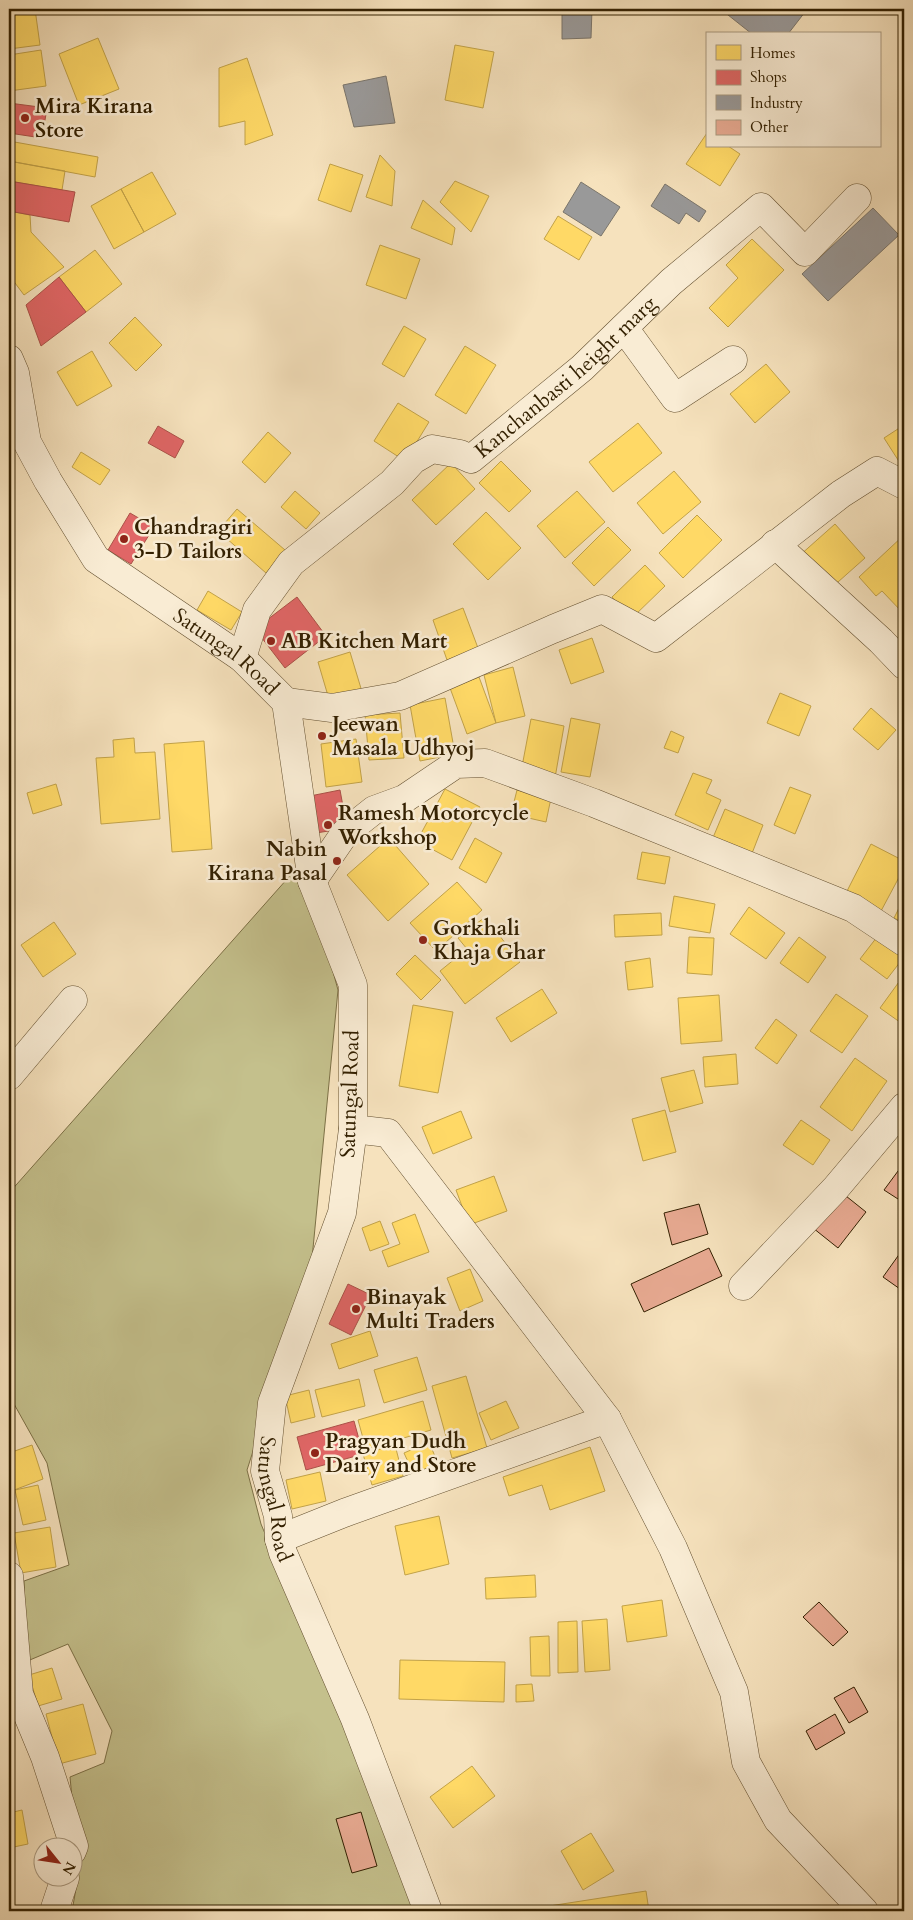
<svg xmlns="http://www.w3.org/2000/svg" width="913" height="1920" viewBox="0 0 913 1920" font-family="Cardo,serif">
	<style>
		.green { fill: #c4c08c; stroke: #7c7046 }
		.homes { fill: #ffd966; stroke: #c2a248 }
		.shops { fill: #e06666; stroke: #ac5148 }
		.industry { fill: #999; stroke: #7a756b }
		.building { fill: #e8aa92; stroke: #332001 }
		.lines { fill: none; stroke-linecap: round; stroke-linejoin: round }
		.minor-casing { stroke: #645030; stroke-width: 29 }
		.minor { stroke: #f9ecd4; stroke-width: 28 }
		.poi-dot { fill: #8f2418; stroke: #f9ecd4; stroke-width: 2 }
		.labels { text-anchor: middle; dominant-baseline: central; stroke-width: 5; stroke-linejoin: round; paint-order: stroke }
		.poi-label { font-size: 21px; font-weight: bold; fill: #332001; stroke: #f9ecd4; text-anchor: start }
		.street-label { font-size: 21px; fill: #332001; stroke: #f9ecd4 }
	</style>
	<rect width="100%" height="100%" fill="#f6e2bd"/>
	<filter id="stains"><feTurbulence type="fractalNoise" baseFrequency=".004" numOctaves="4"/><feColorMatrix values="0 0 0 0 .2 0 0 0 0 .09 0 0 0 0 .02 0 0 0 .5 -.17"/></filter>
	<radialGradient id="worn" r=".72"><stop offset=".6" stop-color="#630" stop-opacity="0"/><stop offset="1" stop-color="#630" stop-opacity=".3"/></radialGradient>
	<!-- green -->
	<path class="green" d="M303 861 338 990 311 1269 247 1470 261 1524 421 1911H72L79 1872 70 1777 104 1763 112 1731 68 1644 25 1662 24 1581 69 1565 47 1463 9 1395V1193Z"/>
	<!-- homes -->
	<path class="homes" d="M9 9H35L40 45 9 49Z
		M98 38 119 89 79 105 59 54Z
		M455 45 494 52 483 108 445 100Z
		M41 50 46 86 9 91V55Z
		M247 58 273 135 245 145V121L219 127V68Z
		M707 133V146H728L740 154 720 186 686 164Z
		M9 141 98 157 95 177 9 161Z
		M380 155 395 171 392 206 366 197Z
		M9 161 65 171 62 190 9 181Z
		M330 164 363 175 351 212 318 200Z
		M152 172 176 214 144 232 121 189Z
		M455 181 489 196 471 232 440 202Z
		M121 189 144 232 114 249 91 206Z
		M423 200 455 228 452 245 411 228Z
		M9 211 30 215 31 232 64 267 24 295 9 275Z
		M558 216 592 237 579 260 544 239Z
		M752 239 784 270 728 327 709 308 738 278 726 265Z
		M380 245 420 259 406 299 366 285Z
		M95 250 122 284 86 312 59 277Z
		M135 317 162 345 136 371 109 343Z
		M404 326 426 339 404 377 382 364Z
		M465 346 496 365 466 414 435 395Z
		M92 351 112 386 77 406 57 372Z
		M766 364 790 392 755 423 730 394Z
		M398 403 429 422 405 461 374 441Z
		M638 423 662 453 613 492 589 462Z
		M904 425V460L900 463 884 438Z
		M268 432 291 453 265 483 242 462Z
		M81 452 110 470 100 485 72 467Z
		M501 461 531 491 509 512 479 483Z
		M451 463 475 489 436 525 412 500Z
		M674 471 701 502 663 534 637 503Z
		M295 491 320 513 306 529 281 507Z
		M577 491 605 522 565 558 537 526Z
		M237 509 285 550 266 573 218 531Z
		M486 512 521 548 488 580 453 544Z
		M697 515 722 540 683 578 659 553Z
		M835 524 865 558 829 590 799 556Z
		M608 527 631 550 594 586 572 563Z
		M904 535V612L903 613 882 591 876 596 859 577Z
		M645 565 665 586 632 618 612 597Z
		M208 591 242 612 231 630 197 610Z
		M463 608 478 648 447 660 433 620Z
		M592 638 604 672 571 684 559 650Z
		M350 652 363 695 331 706 318 662Z
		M513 667 525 716 496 723 484 675Z
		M479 677 496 723 467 734 450 688Z
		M780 693 811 706 799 736 767 723Z
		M445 698 455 754 420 761 410 705Z
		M871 708 896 730 878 750 853 729Z
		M400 713 404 758 369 760 365 715Z
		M571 718 600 724 590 777 561 772Z
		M531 719 564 726 555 778 521 772Z
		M671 731 684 737 678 753 664 748Z
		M134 738 135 753 155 752 160 819 101 824 96 758 114 757 113 740Z
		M356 739 362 782 326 787 321 744Z
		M204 741 212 849 172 852 164 744Z
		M693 773 712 780 706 793 721 800 708 830 675 815Z
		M56 784 62 805 33 814 27 793Z
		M790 787 811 795 795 834 774 825Z
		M445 789 480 807 452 860 417 841Z
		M517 790 551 798 546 822 511 814Z
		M725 809 763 825 751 856 712 840Z
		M389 838 429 884 388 921 347 875Z
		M475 838 502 853 486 883 459 868Z
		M871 844 904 861V868L881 911 846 893Z
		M642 852 670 857 665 884 637 879Z
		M457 882 482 910 436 951 410 923Z
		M674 896 715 904 710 933 669 926Z
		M904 898V923L894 918Z
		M749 907 785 933 766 959 730 934Z
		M661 913 662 935 615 937 614 915Z
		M485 917 520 962 465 1004 440 971 467 949 458 938Z
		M54 922 76 954 43 977 21 945Z
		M689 937 714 938 712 975 687 973Z
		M799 937 826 957 808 983 780 963Z
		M877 937 904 957 887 979 860 959Z
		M415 955 441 980 421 1000 396 974Z
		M650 958 653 987 628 990 625 962Z
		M904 975V1025L880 1008Z
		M542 989 557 1013 511 1042 496 1018Z
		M836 994 868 1016 842 1053 810 1031Z
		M719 995 722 1041 681 1044 678 998Z
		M413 1005 453 1012 438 1093 399 1086Z
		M776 1019 797 1035 777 1064 755 1048Z
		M736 1054 738 1084 705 1087 703 1057Z
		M855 1058 887 1081 852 1131 820 1107Z
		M694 1070 703 1103 670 1112 661 1078Z
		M665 1110 676 1152 643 1161 632 1119Z
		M461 1111 472 1138 433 1154 422 1127Z
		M801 1120 830 1140 813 1165 783 1145Z
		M494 1176 507 1211 469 1225 456 1190Z
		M415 1214 429 1252 388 1267 382 1251 400 1244 392 1223Z
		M380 1221 389 1244 370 1251 362 1228Z
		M470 1269 483 1301 460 1311 447 1278Z
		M370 1331 378 1356 339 1369 331 1344Z
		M417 1357 427 1390 384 1403 374 1370Z
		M466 1376 487 1448 452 1458 432 1386Z
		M359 1379 365 1406 322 1417 315 1390Z
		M309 1390 315 1417 291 1423 285 1396Z
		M423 1401 431 1430 366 1449 358 1420Z
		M506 1401 519 1428 491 1440 479 1413Z
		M429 1442 439 1466 415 1477 404 1453Z
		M32 1445 43 1479 9 1492V1453Z
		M395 1445 403 1476 372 1485 363 1454Z
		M590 1447 605 1491 550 1510 542 1485 509 1496 503 1477Z
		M320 1472 326 1501 292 1509 286 1480Z
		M38 1485 46 1520 23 1525 15 1490Z
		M439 1516 449 1564 405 1575 395 1526Z
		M50 1527 56 1567 21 1573 14 1533Z
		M535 1575 536 1597 486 1599 485 1578Z
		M662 1600 667 1636 627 1642 622 1606Z
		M607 1619 610 1670 585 1672 582 1621Z
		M577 1621 578 1672 558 1673V1622Z
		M549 1636 550 1676H531L530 1637Z
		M400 1660 505 1662 504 1702 399 1699Z
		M52 1668 62 1699 38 1706 29 1675Z
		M532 1684 534 1701 516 1702V1685Z
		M83 1704 96 1754 59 1764 46 1714Z
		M472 1766 495 1796 453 1828 430 1797Z
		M22 1810 28 1844 9 1848V1813Z
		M591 1833 614 1871 583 1890 561 1851Z
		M646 1891 649 1911H517Z"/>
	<!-- shops -->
	<path class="shops" d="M9 103 47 108 42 138 9 133Z
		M9 181 75 192 69 222 9 211Z
		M59 277 86 312 41 346 26 305Z
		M158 426 184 441 175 458 148 443Z
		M130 513 154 527 131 564 108 550Z
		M297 597 326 636 285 668 255 629Z
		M340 790 347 828 316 833 310 796Z
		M348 1284 371 1295 351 1335 329 1324Z
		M354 1421 363 1454 306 1470 297 1437Z"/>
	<!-- industry -->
	<path class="industry" d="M562 9H592L591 38 562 39Z
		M725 9H800L805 12 788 34H752L723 11Z
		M386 76 395 123 354 127 343 85Z
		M581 182 620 207 601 236 563 212Z
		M665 184 706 211 699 222 686 213 679 224 651 206Z
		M873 208 899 235 828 301 802 274Z"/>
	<!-- building -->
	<path class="building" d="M901 1167 904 1170V1190L898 1199 884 1190Z
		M841 1192 866 1212 838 1248 813 1228Z
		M699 1204 708 1234 672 1245 664 1213Z
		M709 1248 722 1276 644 1312 631 1284Z
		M903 1249 904 1250V1284L900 1289 883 1277Z
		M819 1602 848 1632 833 1646 803 1617Z
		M854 1687 868 1712 849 1723 834 1698Z
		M835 1714 845 1733 816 1750 806 1731Z
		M361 1812 377 1866 352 1873 336 1819Z"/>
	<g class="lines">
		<defs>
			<g id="minor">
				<path d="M624 328 675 398 733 360"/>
				<path id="s1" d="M9 359 15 373 27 442 48 481 96 559 242 658 286 702 312 881 353 985V1129L342 1213 272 1403 265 1471 278 1516 279 1539 283 1553 355 1719 428 1911"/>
				<path d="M775 544 881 641 904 665"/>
				<path id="s2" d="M242 658 257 610 291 563 392 483 413 460 432 449 460 454 471 459 582 368 671 282 761 207 805 252 857 198"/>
				<path d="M286 702 332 708 400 696 553 629 602 609 656 638 841 494 877 471 904 485"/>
				<path d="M312 881 345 833 374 810 404 799 456 764 485 763 594 803 853 908 904 942"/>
				<path d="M9 1076 73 1000"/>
				<path d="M353 1129 388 1133 607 1419 673 1548 734 1692 746 1762 778 1820 864 1911"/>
				<path d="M743 1286 835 1189 904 1107"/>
				<path d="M279 1539 344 1513 607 1419"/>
				<path d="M9 1576 19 1694 45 1757 74 1846 72 1851"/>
				<path d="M54 1911 65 1878"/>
			</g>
		</defs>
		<!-- minor casing -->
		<use href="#minor" class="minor-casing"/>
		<!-- minor -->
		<use href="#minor" class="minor"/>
	</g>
	<!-- markers -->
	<g class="poi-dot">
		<circle cx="25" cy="118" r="5"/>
		<circle cx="124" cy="539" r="5"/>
		<circle cx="271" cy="641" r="5"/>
		<circle cx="322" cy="736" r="5"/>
		<circle cx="328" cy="825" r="5"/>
		<circle cx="337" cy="861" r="5"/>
		<circle cx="423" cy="940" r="5"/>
		<circle cx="356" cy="1309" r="5"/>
		<circle cx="315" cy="1453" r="5"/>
	</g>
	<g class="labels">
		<!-- poi labels -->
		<g class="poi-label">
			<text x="35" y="106">Mira Kirana<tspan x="35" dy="24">Store</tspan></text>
			<text x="134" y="527">Chandragiri<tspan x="134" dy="24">3-D Tailors</tspan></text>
			<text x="281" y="641">AB Kitchen Mart</text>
			<text x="332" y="724">Jeewan<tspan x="332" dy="24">Masala Udhyoj</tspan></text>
			<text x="338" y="813">Ramesh Motorcycle<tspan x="338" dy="24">Workshop</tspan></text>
			<text x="327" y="849" text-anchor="end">Nabin<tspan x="327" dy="24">Kirana Pasal</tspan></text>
			<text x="433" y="928">Gorkhali<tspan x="433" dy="24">Khaja Ghar</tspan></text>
			<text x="366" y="1297">Binayak<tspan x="366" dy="24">Multi Traders</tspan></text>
			<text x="325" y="1441">Pragyan Dudh<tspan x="325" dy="24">Dairy and Store</tspan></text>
		</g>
		<!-- street labels -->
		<g class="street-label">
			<text stroke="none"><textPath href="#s2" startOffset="456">Kanchanbasti height marg</textPath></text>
			<text stroke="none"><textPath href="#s1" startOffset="381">Satungal Road</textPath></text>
			<text transform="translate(350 1094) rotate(-88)">Satungal Road</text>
			<text stroke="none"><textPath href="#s1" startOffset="1281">Satungal Road</textPath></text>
		</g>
	</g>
	<!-- margin -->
	<rect width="913" height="1920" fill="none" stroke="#f6e2bd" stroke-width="30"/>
	<rect x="10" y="10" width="893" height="1900" fill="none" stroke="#332001" stroke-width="2.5"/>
	<rect x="15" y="15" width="883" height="1890" fill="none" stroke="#332001"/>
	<!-- legend -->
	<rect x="706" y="32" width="175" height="115" fill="#f9ecd4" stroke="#aa9a80"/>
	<rect x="716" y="45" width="25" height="15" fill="#ffd966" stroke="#aa9a80"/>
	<text x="750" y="58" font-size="15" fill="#332001">Homes</text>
	<rect x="716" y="70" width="25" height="15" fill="#e06666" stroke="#aa9a80"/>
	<text x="750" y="82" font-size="15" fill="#332001">Shops</text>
	<rect x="716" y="95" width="25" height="15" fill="#999999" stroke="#aa9a80"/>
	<text x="750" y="108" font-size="15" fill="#332001">Industry</text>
	<rect x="716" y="120" width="25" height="15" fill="#e8aa92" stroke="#aa9a80"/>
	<text x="750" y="132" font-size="15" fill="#332001">Other</text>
	<!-- north arrow -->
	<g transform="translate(58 1862) rotate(120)"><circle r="24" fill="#f9ecd4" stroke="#aa9a80"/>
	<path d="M0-4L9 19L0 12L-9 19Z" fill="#8f2418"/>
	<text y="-8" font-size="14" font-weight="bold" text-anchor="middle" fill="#332001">N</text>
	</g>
	<rect width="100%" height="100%" filter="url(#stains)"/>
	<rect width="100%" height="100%" fill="url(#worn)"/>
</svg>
